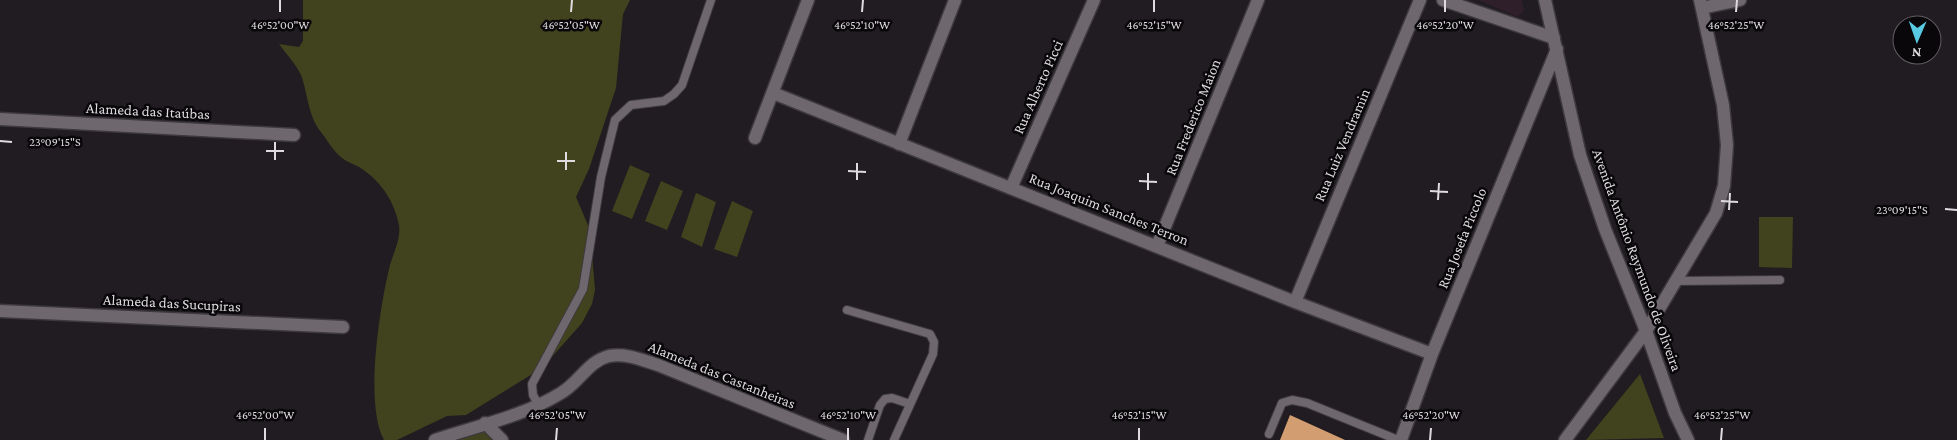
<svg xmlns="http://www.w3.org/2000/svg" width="1957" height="440" viewBox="0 0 1957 440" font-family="'Crimson Pro',serif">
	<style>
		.education { fill: #2e1f2b }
		.green { fill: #40431d }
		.building { fill: #d39d72; filter: url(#shadow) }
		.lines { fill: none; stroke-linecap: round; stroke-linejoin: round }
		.lane-casing { stroke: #3d393e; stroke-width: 10 }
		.street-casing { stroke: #3d393e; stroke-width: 15 }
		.secondary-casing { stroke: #3d393e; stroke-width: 15 }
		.lane { stroke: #6e686e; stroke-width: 8 }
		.street { stroke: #6e686e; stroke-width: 12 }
		.secondary { stroke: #6e686e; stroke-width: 12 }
		.ticks { fill: none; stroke: #dedbdf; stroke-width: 2 }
		.labels { text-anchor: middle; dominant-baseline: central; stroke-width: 5; stroke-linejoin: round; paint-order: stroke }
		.street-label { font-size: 15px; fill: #dedbdf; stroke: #090709 }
		.ticks-label { font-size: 12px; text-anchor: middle; fill: #dedbdf; stroke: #090709; stroke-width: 5; stroke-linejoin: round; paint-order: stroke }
	</style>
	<defs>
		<filter id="shadow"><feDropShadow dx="4.5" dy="4.5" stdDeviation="2.5" flood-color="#0009"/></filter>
	</defs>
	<rect width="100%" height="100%" fill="#201c21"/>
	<!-- education -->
	<path class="education" d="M1478 0H1522L1524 10 1518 17Z"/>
	<!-- green -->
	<path class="green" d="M303 0H630L623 14 616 88 589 169 576 197 590 230 595 290 592 304 582 323 542 368 466 415 447 416 397 440H384C364 404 380 305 390 265 394 251 401 239 399 225 394 200 380 180 359 167 354 164 347 162 342 158 334 152 327 140 321 132 308 116 308 94 301 75 296 64 286 54 279 44L299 47 303 41Z
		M630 165 650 174 632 219 612 211Z
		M661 181 683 191 667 230 645 221Z
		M696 193 716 202 702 247 681 237Z
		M732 201 753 211 737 257 714 249Z
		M1759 217H1793L1792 268 1759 267Z
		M1640 374 1664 438 1586 440Z
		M467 431H485L492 440H444Z"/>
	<!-- building -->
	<path class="building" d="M1290 415 1345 440H1280Z"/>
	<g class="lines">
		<defs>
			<path id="lane" d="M1675 281 1780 280
				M847 310 930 334 934 342 933 354 894 440
				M538 404 533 395 532 384 583 289 601 177 615 120 631 105 664 101 674 94 682 85 711 0
				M1269 434 1282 403 1292 400 1307 403 1398 440
				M868 440 880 405 885 399 892 398 910 404"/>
			<path id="street" d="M1443 0 1554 38
				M1545 0 1580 155 1605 229 1646 331
				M1702 8 1740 0
				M773 93 1295 302 1432 354
				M0 119 294 135
				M755 138 808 0
				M899 144 955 0
				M1011 188 1094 0
				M1157 246 1258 0
				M1295 302 1420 0
				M0 311 343 327
				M485 423 502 440
				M435 440C477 426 524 416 561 393 579 383 588 361 609 356 626 353 642 360 658 365L843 440
				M1401 440 1432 354 1557 49"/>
			<path id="secondary" d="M1646 331 1675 413 1688 440
				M1565 440 1646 331 1716 213 1724 186 1727 145 1723 105 1700 0"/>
		</defs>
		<!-- lane casing -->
		<use href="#lane" class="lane-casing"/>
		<!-- street casing -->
		<use href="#street" class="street-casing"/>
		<!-- secondary casing -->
		<use href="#secondary" class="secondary-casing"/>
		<!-- lane -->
		<use href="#lane" class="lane"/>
		<!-- street -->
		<use href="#street" class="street"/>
		<!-- secondary -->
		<use href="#secondary" class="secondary"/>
	</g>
	<!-- ticks -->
	<path class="ticks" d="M280 12V0M571 12 572 0M862 12 863 0M1154 12V0M1445 12V0M1736 12 1737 0M0 141 12 142M266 151H284M275 160V142M557 161H575M566 170V152M848 171 866 172M857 180V163M1139 181 1157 182M1148 190V173M1430 191 1448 192M1438 200 1439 183M1721 201 1738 202M1945 209 1957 210M1729 210 1730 193M265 440V428M556 440 557 428M848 440V428M1139 440V428M1430 440 1431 428M1721 440 1722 428"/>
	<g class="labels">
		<!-- street labels -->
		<g class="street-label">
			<text transform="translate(1038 87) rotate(-66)">Rua Alberto Picci</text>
			<text transform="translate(148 111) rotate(3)">Alameda das Itaúbas</text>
			<text transform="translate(1193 117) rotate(-68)">Rua Frederico Maion</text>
			<text transform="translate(1342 145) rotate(-67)">Rua Luiz Vendramin</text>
			<text transform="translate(1109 209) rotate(22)">Rua Joaquim Sanches Terron</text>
			<text transform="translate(1462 238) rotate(-68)">Rua Josefa Piccolo</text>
			<text transform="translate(1637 260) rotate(70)">Avenida Antônio Raymundo de Oliveira</text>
			<text transform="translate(172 303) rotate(3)">Alameda das Sucupiras</text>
			<text transform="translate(722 375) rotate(22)">Alameda das Castanheiras</text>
		</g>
	</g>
	<g class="ticks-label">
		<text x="280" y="29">46°52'00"W</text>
		<text x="571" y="29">46°52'05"W</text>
		<text x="862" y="29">46°52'10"W</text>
		<text x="1154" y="29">46°52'15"W</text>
		<text x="1445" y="29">46°52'20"W</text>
		<text x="1736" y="29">46°52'25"W</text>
		<text x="55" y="146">23°09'15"S</text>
		<text x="1902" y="214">23°09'15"S</text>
		<text x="265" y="419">46°52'00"W</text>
		<text x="557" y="419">46°52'05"W</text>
		<text x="848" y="419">46°52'10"W</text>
		<text x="1139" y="419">46°52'15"W</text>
		<text x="1431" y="419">46°52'20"W</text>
		<text x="1722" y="419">46°52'25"W</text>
	</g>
	<!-- north arrow -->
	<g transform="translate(1917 40) rotate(182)"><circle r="24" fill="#090709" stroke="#5e5c5f"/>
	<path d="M0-4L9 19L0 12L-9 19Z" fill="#58c9e3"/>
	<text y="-8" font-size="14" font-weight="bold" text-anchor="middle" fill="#dedbdf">N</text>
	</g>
</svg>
